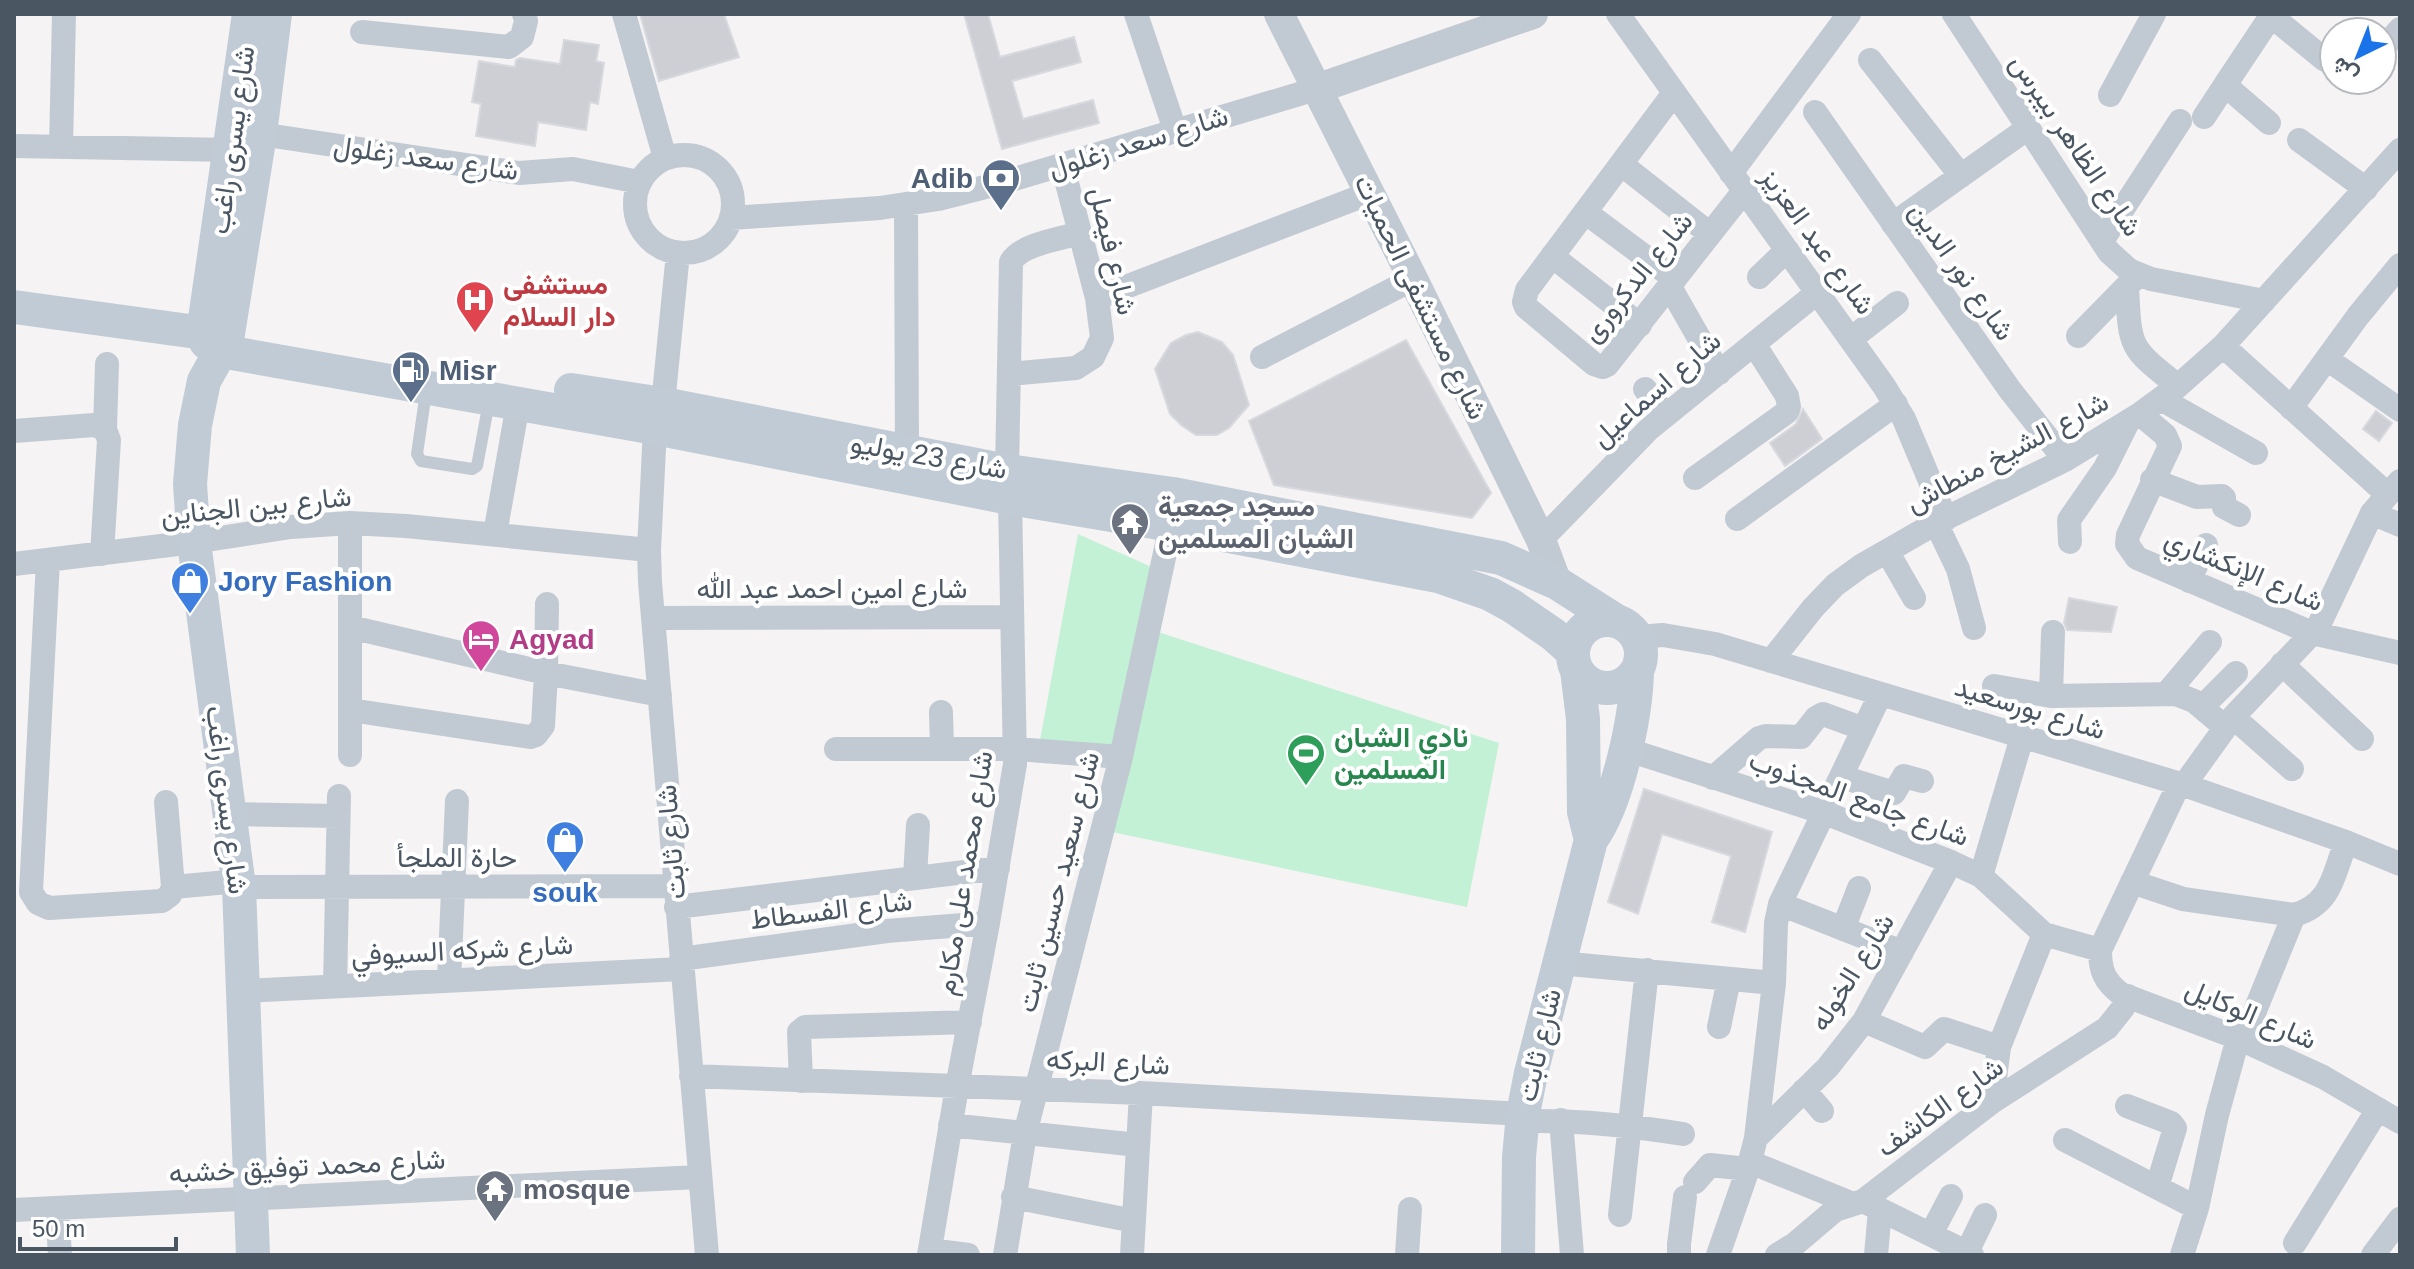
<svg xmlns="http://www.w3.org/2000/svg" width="2414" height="1269" viewBox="0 0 2414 1269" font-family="Helvetica,Vazirmatn,sans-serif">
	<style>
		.green { fill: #c3f1d5 }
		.building { fill: #cdcfd5; stroke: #d7d9de; stroke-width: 2 }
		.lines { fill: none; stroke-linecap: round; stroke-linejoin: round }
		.service { stroke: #c1cad2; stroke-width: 12 }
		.minor { stroke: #c1cad2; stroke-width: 24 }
		.tertiary { stroke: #c1cad2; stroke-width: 30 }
		.secondary { stroke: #c1cbd6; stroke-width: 34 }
		.labels { text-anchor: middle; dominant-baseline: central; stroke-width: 8; stroke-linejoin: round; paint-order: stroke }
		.street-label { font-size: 28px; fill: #4a5661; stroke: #fff }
		.service-label { font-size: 28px; font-weight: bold; fill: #4e5e75; stroke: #fff; text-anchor: end }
		.health-label { font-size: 28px; font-weight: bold; fill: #be3a42; stroke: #fff; text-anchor: start }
		.worship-label { font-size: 28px; font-weight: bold; fill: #5b616d; stroke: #fff; text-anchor: start }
		.shop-label { font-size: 28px; font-weight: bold; fill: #366cbe; stroke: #fff; text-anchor: start }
		.hotel-label { font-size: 28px; font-weight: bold; fill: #b23c85; stroke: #fff; text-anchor: start }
		.leisure-label { font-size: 28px; font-weight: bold; fill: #27864d; stroke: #fff; text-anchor: start }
	</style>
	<rect width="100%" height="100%" fill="#f5f3f3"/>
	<!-- green -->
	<path class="green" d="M1078 534 1156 569 1116 752 1039 746Z
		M1155 631 1499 743 1467 907 1112 832Z"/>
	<!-- building -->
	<path class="building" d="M640 14H724L739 57 659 81Z
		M964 14H988L1000 57 1074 37 1081 62 1012 81 1023 119 1093 100 1099 123 1002 149Z
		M564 40 599 45 596 61 604 63 598 104 590 102 586 130 538 122 535 146 476 136 481 104 472 102 479 61 515 67 516 60 520 58 560 64Z
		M1198 332 1222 342 1233 355 1249 405 1229 428 1217 435H1196L1181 425 1170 414 1155 369 1171 343 1186 335Z
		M1406 340 1491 493 1472 518 1274 485 1249 421Z
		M1803 409 1822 439 1785 466 1770 443 1796 424Z
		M2376 411 2392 423 2379 441 2363 429Z
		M2069 598 2117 607 2111 632 2067 630 2064 623Z
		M1644 789 1772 832 1745 932 1712 922 1731 856 1662 834 1638 914 1608 902Z"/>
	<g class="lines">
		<!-- service -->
		<path class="service" d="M426 392 417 454 421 461 472 469 477 466 489 402"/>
		<!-- minor -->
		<path class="minor" d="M624 14 665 158
			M1136 14 1175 130
			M1618 14 1884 386 1904 419 1946 519
			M1954 14 2109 252 2129 270 2151 279 2264 301
			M2269 14 2325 60
			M362 32 509 47 522 37 526 21 524 14
			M2387 44 2400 29
			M1870 60 1961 176
			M1674 93 1527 290 1524 302 1526 307 1594 364 1603 367 1607 365 1744 191
			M2110 95 2154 14
			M1815 112 2010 390 2065 460
			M2204 117 2225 85
			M2269 123 2225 85 2271 16
			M260 134 519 173 573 169 639 182
			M2299 140 2366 189
			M14 146 231 150
			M61 147 64 14
			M635 204a49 49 0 1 1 98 0a49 49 0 1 1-98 0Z
			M1621 164 1710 234
			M1731 173 1849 14
			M906 205 907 452
			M1585 212 1675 279
			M731 218 880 208 938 199 1001 183 1316 89
			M1893 224 2028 128
			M2102 241 2180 121
			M1552 256 1640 325
			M2139 275 2127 286C2130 349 2129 347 2178 386
			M1759 277 1787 250
			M1670 287 1719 373
			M1097 298 1370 193
			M2078 336 2127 286
			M1852 338 1897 303
			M2223 346 2387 494
			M1262 357 1413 279
			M2327 359 2400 410
			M1009 374 1076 368 1093 357 1102 338 1097 298 1062 164
			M1645 389 1666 415
			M2161 399 2256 453
			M663 404 678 253
			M2291 408 2358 316 2400 265
			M2140 414 2165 435 2170 446 2128 535 2127 544 2137 558 2312 633 2400 653
			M655 428 649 550 650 582 707 1255
			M105 429 107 364
			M14 431 94 425 105 429 109 440 102 554
			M1007 471 1011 262C1021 244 1061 239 1080 233
			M1695 478 1787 412 1789 407 1787 396 1754 344
			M2152 480 2197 497 2222 496 2224 498V507L2239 515
			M2372 513 2400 525
			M1737 519 1896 404
			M1936 523 1958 569 1974 628
			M495 534 518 404
			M1541 540 1649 429 1818 292
			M2070 542 2069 520 2105 468 2128 422
			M1887 551 1914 598
			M48 560 31 892 38 903 49 908 162 901 170 895 173 887 166 802
			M14 564 194 542 291 527 350 523 406 526 649 550
			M2189 581 2206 545
			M653 618 1011 617
			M350 627 546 673 660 695
			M1637 637 1663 635 1715 644 2184 785 2346 842 2400 864
			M1771 661 1813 608 1835 585 1861 566 1936 523 2065 460 2140 414 2178 386 2223 346 2400 150
			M2282 664 2362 739
			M1994 686 2051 696 2176 694 2194 701 2225 727
			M2167 693 2210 642
			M2051 696 2053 632
			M2202 707 2236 673
			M350 710 530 737 536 735 543 726 546 673 547 604
			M941 712 942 749
			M2233 717 2292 769
			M836 749H1016L1121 757
			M1625 749 1825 813 1951 862 1981 876 2044 934 2100 950
			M350 755V523
			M1842 777 1894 793 1904 776 1922 781
			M1713 778 1759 738 1766 736 1801 737 1816 718 1823 714 1864 729
			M2179 784 2100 950C2100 970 2104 981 2121 994L2238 1038 2323 1077 2400 1122
			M2184 785 2233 717 2318 627 2372 513 2400 481
			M230 814 338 816
			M1981 876 2022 737
			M915 877 918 825
			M2132 882 2183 899 2294 915C2332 904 2333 875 2346 842
			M173 887 239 881
			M239 887 675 886
			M1780 904 1902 952
			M676 907 998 868
			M1843 929 1859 888
			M681 959 887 931 988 923
			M1559 963 1774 983
			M449 981 457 801
			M335 986 339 796
			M245 991 681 969
			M1864 1021 1925 1047 1944 1029 1999 1047
			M1719 1027 1729 979
			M2243 1040 2294 915
			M691 1076 1141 1093 1523 1114
			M801 1081 799 1032 805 1027 970 1022
			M1804 1090 1822 1111
			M1992 1102 1999 1047 2044 934
			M2127 1106 2171 1123 2175 1128 2157 1187
			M1561 1120 1572 1255
			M1522 1121C1576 1120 1629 1125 1683 1134
			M950 1125 1138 1145
			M1756 1138 1828 1067 1864 1021 1951 862
			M2065 1140 2197 1208
			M1750 1162 1851 1203
			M1695 1182 1710 1165 1748 1169
			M1013 1197 1134 1221
			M1863 1201 1972 1255
			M57 1208 60 1255
			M14 1210 699 1177
			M1620 1215 1647 970
			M1931 1234 1951 1196
			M2295 1243 2378 1109
			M930 1250 968 1255
			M1967 1252 1985 1215
			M929 1255 957 1087 988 923 1015 764 1010 498
			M1005 1255 1025 1134 1121 757 1171 525
			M1132 1255 1141 1093
			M1407 1255 1410 1209
			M1679 1255V1244L1685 1197
			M1718 1255 1748 1169 1756 1138 1774 983 1776 923 1780 904 1880 695
			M1777 1255 1795 1244 1835 1210 1863 1201 1992 1102 2107 1028 2123 1008 2128 996
			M1876 1255 1880 1210
			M2182 1255 2197 1208 2217 1115 2238 1038
			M2373 1255 2400 1219"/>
		<!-- tertiary -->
		<path class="tertiary" d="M1279 14 1413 279 1541 540 1557 583
			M1316 89 1533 14"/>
		<!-- secondary -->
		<path class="secondary" d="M249 14 203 333 206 342 215 350 655 428 1010 498 1171 525 1438 576 1490 594 1512 606 1554 635 1573 652
			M14 307 226 336
			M571 390 663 404 1007 471 1173 494 1501 558 1557 583 1615 620
			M1573 654a34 34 0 1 1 68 0a34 34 0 1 1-68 0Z
			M1577 670 1583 719 1584 812 1591 840
			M253 1255 239 887 194 542 190 484 195 425 204 381 227 340 260 134 275 14
			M1518 1255 1519 1157 1523 1114 1531 1073 1591 840C1618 803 1636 717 1637 671"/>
	</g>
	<!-- icons -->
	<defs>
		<symbol id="bank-pin" viewBox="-11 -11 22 30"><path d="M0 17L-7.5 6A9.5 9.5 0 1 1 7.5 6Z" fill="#5c6f8a" stroke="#fff"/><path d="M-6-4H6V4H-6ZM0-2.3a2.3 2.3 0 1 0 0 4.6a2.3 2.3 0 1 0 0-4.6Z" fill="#fff"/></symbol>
		<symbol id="hospital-pin" viewBox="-11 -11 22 30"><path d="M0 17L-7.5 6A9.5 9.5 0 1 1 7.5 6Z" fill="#e0444e" stroke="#fff"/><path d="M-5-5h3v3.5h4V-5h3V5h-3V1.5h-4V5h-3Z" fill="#fff"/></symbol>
		<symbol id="fuel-pin" viewBox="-11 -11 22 30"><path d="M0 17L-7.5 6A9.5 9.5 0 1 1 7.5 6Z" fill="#5c6f8a" stroke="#fff"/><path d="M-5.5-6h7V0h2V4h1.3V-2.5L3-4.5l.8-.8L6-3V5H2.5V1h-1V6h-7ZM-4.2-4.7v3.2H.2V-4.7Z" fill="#fff"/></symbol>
		<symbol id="temple-pin" viewBox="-11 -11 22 30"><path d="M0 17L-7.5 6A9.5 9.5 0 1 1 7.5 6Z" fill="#6b7280" stroke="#fff"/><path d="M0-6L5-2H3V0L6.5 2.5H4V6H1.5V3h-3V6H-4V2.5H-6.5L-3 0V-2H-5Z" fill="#fff"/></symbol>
		<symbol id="shop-pin" viewBox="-11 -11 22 30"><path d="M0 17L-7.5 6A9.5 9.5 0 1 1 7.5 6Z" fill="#3f7fe0" stroke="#fff"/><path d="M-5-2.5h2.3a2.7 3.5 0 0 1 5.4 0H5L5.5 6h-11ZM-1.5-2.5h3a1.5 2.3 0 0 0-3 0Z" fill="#fff"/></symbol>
		<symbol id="hotel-pin" viewBox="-11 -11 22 30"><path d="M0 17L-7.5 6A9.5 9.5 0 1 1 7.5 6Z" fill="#d1479c" stroke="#fff"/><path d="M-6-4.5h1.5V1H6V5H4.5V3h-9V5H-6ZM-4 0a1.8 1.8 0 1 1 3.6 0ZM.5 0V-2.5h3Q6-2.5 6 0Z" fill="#fff"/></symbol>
		<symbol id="stadium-pin" viewBox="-11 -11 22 30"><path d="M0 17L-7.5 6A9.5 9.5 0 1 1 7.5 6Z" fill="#2e9e5b" stroke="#fff"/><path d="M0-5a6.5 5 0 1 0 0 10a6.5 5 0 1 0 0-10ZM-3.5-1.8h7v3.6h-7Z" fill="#fff"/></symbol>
	</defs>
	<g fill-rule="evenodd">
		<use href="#bank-pin" x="979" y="156" width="44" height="60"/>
		<use href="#hospital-pin" x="453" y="278" width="44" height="60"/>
		<use href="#fuel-pin" x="389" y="348" width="44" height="60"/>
		<use href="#temple-pin" x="1108" y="500" width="44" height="60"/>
		<use href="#shop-pin" x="168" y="559" width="44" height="60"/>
		<use href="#hotel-pin" x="459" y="617" width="44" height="60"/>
		<use href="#stadium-pin" x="1284" y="731" width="44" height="60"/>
		<use href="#shop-pin" x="543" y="818" width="44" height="60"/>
		<use href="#temple-pin" x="473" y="1167" width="44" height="60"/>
	</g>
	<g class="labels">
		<!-- street labels -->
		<g class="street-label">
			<text transform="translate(232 140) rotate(-82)">شارع يسرى راغب</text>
			<text transform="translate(1138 142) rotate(-17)">شارع سعد زغلول</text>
			<text transform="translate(2076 145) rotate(56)">شارع الظاهر بيبرس</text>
			<text transform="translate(426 158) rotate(8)">شارع سعد زغلول</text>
			<text transform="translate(1818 241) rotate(54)">شارع عبد العزيز</text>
			<text transform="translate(1113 251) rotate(77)">شارع فيصل</text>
			<text transform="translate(1962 271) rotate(55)">شارع نور الدين</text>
			<text transform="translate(1637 277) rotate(-51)">شارع الدكرورى</text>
			<text transform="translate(1421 297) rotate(64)">شارع مستشفى الحميات</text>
			<text transform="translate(1656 389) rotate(-41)">شارع اسماعيل</text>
			<text transform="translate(2007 452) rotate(-28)">شارع الشيخ منطاش</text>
			<text transform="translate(929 456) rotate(10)">شارع 23 يوليو</text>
			<text transform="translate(256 506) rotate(-6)">شارع بين الجناين</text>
			<text transform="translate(2244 570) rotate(23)">شارع الإنكشاري</text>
			<text x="832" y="588">شارع امين احمد عبد الله</text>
			<text transform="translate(2030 708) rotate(17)">شارع بورسعيد</text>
			<text transform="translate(1859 798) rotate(20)">شارع جامع المجذوب</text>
			<text transform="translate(227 800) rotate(83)">شارع يسرى راغب</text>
			<text transform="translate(671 842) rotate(-95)">شارع ثابت</text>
			<text x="457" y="857">حارة الملجأ</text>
			<text transform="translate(964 873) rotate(-81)">شارع محمد على مكارم</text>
			<text transform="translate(1058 882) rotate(-76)">شارع سعيد حسين ثابت</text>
			<text transform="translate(831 910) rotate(-7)">شارع الفسطاط</text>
			<text transform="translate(462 950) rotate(-3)">شارع شركه السيوفي</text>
			<text transform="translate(1852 972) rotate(-58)">شارع الخوله</text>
			<text transform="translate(2251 1014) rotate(23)">شارع الوكايل</text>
			<text transform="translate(1539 1045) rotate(-77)">شارع ثابت</text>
			<text transform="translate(1108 1062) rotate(3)">شارع البركه</text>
			<text transform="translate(1940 1107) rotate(-36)">شارع الكاشف</text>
			<text transform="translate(307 1166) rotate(-3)">شارع محمد توفيق خشبه</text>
		</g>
		<!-- service labels -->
		<g class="service-label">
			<text x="973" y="178">Adib</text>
			<text x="439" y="370" text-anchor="start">Misr</text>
		</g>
		<!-- health labels -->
		<g class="health-label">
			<text x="503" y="284">مستشفى<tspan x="503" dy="32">دار السلام</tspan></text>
		</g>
		<!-- worship labels -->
		<g class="worship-label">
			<text x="1158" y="506">مسجد جمعية<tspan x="1158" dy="32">الشبان المسلمين</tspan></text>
			<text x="523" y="1189">mosque</text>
		</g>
		<!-- shop labels -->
		<g class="shop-label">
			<text x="218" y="581">Jory Fashion</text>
			<text x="565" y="892" text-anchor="middle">souk</text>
		</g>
		<!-- hotel labels -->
		<g class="hotel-label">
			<text x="509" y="639">Agyad</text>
		</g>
		<!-- leisure labels -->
		<g class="leisure-label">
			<text x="1334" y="737">نادي الشبان<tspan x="1334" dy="32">المسلمين</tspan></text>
		</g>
	</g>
	<!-- border -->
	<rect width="2414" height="1269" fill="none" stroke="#4a5661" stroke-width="32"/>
	<!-- north arrow -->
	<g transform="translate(2358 56) rotate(223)"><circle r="38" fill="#ffffff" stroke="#b7bbc0" stroke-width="2"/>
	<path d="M0-6L14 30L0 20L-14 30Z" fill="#1a73e8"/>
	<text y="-12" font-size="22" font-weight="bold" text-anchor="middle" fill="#4a5661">ش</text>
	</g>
	<!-- scale -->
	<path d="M20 1237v12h156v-12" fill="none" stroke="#4a5661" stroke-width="4"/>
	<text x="32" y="1237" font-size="24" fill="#4a5661" stroke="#ffffff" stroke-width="6" paint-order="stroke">50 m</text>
</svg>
